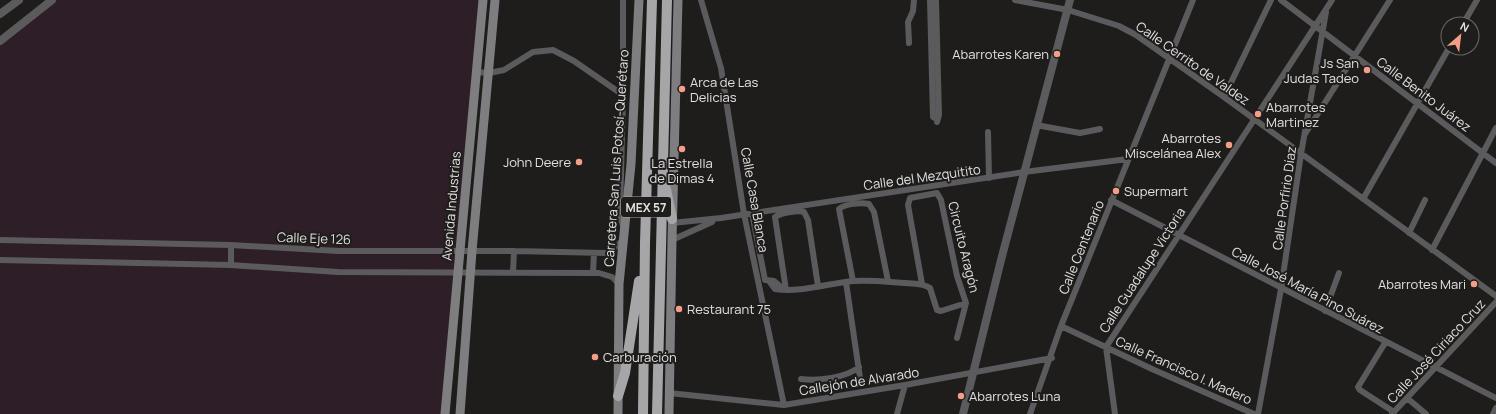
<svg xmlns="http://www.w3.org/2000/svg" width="1496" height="414" viewBox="0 0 1496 414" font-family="Manrope,sans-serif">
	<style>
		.industrial { fill: #2e1e28 }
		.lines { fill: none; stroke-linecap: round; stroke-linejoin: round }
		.minor { stroke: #5b5a5c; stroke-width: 6 }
		.tertiary { stroke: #5b5a5c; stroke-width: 8 }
		.secondary { stroke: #7e7d7f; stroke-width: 9 }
		.trunk { stroke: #a6a5a8; stroke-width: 10 }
		.poi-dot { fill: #f49e87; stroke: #1e1d1b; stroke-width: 1.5 }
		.labels { text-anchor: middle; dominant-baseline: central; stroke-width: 4; stroke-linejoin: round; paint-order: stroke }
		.shield { fill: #1e1d1b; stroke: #a7a6a5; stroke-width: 1 }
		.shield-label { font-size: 12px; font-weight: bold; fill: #e2e1e0 }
		.poi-label { font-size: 13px; fill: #e2e1e0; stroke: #1e1d1b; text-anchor: start }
		.street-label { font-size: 13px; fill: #e2e1e0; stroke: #1e1d1b }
	</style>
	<rect width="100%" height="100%" fill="#1e1d1b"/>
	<!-- industrial -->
	<path class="industrial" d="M53 0H481L443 414H0V39Z"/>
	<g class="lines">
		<!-- minor -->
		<path class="minor" d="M623 0V95L620 215 623 226
			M701 0 721 68 744 214 784 405
			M930 0 933 117 937 119
			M936 0 939 115 937 122
			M1015 0 1068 10 1119 26 1136 35 1224 97 1496 296
			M1281 0 1496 163
			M1463 24 1477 0
			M909 43 908 22 913 11 914 0
			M476 72 489 73 504 70 533 52 553 50 574 61 623 95
			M1224 97 1271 0
			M1036 125 1080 133 1100 129
			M988 132 989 178
			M1305 134 1390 0
			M1363 199 1449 48
			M1111 200 1496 398
			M752 213 765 280
			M672 223 721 218 1024 172 1128 159
			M1409 233 1425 200
			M0 240 231 245 339 251H514L606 253 610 252 622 241
			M672 240 712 222
			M1432 250 1496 128
			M0 260 231 265 338 272 599 273 612 277 619 284
			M231 265V245
			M513 273 514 251
			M593 273 594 253
			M766 280 774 281 782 288
			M769 281 775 289C801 293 828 283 854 281 871 280 889 282 906 283 914 284 923 283 930 288L937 310 941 311 966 303
			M853 281 839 209C845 204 861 202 869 204L874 212 888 281
			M846 282 860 378
			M922 284 908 205 910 198 937 193 941 200 957 276 966 303 957 338
			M786 290 775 217C781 213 797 210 804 212L808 220 818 286
			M1325 311 1339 273
			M1061 326 1152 369 1254 414
			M1385 343 1358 387 1360 390 1394 412
			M801 379C818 381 846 378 859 367
			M669 393 784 405 905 385 1052 358
			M1407 398 1426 414
			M897 414 905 385
			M1030 414 1061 326 1193 0
			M1115 414 1106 347 1332 0
			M1258 414 1281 289 1301 154 1326 12
			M1392 414 1496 302
			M1493 414 1496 408"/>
		<!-- tertiary -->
		<path class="tertiary" d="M0 14 19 0
			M0 41 52 0
			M963 414 1001 260 1070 0"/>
		<!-- secondary -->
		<path class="secondary" d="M445 414 483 0
			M460 414 472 251 495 0
			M618 414 619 284 631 164 639 0
			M669 414 672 240 678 0"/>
		<!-- trunk -->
		<path class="trunk" d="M666 189 672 219
			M618 396 625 373 639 281
			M643 414 645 243 652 0
			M657 414 667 0"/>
	</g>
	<!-- markers -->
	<g class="poi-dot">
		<circle cx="1057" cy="54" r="4"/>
		<circle cx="1367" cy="70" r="4"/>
		<circle cx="682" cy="89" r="4"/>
		<circle cx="1258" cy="114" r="4"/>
		<circle cx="1229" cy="145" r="4"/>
		<circle cx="682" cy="149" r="4"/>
		<circle cx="579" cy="162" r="4"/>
		<circle cx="1116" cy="191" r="4"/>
		<circle cx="1474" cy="284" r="4"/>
		<circle cx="679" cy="309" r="4"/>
		<circle cx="595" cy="357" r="4"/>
		<circle cx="961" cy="396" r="4"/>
	</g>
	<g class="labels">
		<!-- shield labels -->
		<rect class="shield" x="621" y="197" width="50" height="20" rx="3"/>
		<g class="shield-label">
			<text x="646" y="207">MEX 57</text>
		</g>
		<!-- poi labels -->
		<g class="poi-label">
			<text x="1049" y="54" text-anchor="end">Abarrotes Karen</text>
			<text x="1359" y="63" text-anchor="end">Js San<tspan x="1359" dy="15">Judas Tadeo</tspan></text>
			<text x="690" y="82">Arca de Las<tspan x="690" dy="15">Delicias</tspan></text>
			<text x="1266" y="107">Abarrotes<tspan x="1266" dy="15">Martinez</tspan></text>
			<text x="1221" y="138" text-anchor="end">Abarrotes<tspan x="1221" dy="15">Miscelánea Alex</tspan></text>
			<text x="571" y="162" text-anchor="end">John Deere</text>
			<text x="682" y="163" text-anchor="middle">La Estrella<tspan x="682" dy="15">de Dimas 4</tspan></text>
			<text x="1124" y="191">Supermart</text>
			<text x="1466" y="284" text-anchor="end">Abarrotes Mari</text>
			<text x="687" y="309">Restaurant 75</text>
			<text x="603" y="357">Carburación</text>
			<text x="969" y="396">Abarrotes Luna</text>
		</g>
		<!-- street labels -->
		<g class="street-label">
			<text transform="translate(1193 63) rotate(35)">Calle Cerrito de Valdez</text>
			<text transform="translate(1424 94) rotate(37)">Calle Benito Juárez</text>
			<text transform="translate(616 158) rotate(-86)">Carretera San Luis Potosí-Querétaro</text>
			<text transform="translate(922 177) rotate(-8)">Calle del Mezquitito</text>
			<text transform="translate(1284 198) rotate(-82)">Calle Porfirio Díaz</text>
			<text transform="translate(755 200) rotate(80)">Calle Casa Blanca</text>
			<text transform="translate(451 206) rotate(-85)">Avenida Industrias</text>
			<text transform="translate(314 238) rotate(2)">Calle Eje 126</text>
			<text transform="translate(964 247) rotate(76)">Circuito Aragón</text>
			<text transform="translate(1081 247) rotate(-68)">Calle Centenario</text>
			<text transform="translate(1142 270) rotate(-57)">Calle Guadalupe Victoria</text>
			<text transform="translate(1308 290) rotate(28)">Calle José María Pino Suárez</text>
			<text transform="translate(1436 351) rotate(-47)">Calle José Ciriaco Cruz</text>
			<text transform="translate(1184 370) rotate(24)">Calle Francisco I. Madero</text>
			<text transform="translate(859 381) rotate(-9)">Callejón de Alvarado</text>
		</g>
	</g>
	<!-- north arrow -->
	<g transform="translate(1460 36) rotate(28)"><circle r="19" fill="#1e1d1b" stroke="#6c6b6a"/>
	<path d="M0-3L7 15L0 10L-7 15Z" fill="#f49e87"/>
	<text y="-6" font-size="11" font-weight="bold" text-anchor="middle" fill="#e2e1e0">N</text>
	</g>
</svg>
